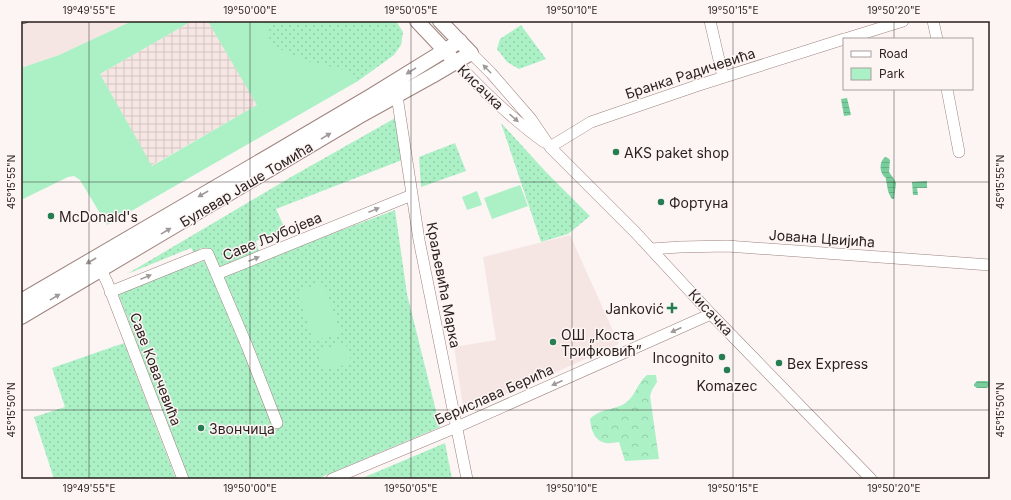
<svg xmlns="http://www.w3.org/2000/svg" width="1011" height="500" viewBox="0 0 1011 500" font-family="Inter,sans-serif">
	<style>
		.built { fill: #f6e6e3 }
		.industrial { fill: url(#industrial-grid) }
		.grass { fill: url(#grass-dots) }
		.forest { fill: url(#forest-crowns) }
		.park { fill: #acf0c6 }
		.water { fill: url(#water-rules) }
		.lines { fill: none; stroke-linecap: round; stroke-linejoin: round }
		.minor-casing { stroke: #9e837e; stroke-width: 12 }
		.major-casing { stroke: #9e837e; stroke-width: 16 }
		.minor { stroke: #fff; stroke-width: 11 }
		.major { stroke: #fff; stroke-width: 14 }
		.rail-casing { stroke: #463d3b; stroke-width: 4.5 }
		.rail { stroke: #fcf5f4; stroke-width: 3; stroke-dasharray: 9; stroke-linecap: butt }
		.oneway { fill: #9f9a99 }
		.ticks { fill: none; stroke: #291f1d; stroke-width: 1; stroke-opacity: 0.45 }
		.poi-dot { fill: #257d51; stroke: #fcf5f4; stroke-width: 1.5 }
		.labels { text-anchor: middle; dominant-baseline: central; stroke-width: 3; stroke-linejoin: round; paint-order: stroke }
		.street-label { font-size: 14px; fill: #291f1d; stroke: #fcf5f4 }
		.poi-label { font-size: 14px; fill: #291f1d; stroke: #fcf5f4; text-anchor: start }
		.neatline { fill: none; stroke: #291f1d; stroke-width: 1.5 }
		.ticks-label { font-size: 10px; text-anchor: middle; fill: #291f1d }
	</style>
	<defs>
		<pattern id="industrial-grid" width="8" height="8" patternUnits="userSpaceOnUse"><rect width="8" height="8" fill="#f6e6e3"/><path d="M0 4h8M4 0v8" fill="none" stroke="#d3c5c2"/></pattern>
		<pattern id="grass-dots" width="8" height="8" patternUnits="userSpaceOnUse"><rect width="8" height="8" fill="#acf0c6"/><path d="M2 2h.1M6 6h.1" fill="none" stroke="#94cdaa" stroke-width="1.8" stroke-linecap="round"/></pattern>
		<pattern id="forest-crowns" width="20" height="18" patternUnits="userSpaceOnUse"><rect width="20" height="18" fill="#acf0c6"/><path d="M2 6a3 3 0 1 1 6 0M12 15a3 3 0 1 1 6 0" fill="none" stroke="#94cdaa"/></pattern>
		<pattern id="water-rules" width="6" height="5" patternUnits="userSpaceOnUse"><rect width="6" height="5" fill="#77cd9b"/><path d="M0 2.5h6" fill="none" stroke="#67b085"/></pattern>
	</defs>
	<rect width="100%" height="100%" fill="#fcf5f4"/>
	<!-- built -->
	<path class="built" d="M21 21H132L59 55 21 68Z
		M570 235 619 344 464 413 454 347 496 340 483 257Z"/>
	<!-- industrial -->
	<path class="industrial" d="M192 21H208L257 105 151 166 100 74Z"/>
	<!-- grass -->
	<path class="grass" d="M208 21H396L403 32 401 45 394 55 358 81 254 107 257 105Z
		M521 25 546 59 519 69 507 62 497 49 500 39Z
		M397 117 402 160 276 209 286 231 256 241 259 252 219 267 211 249 201 248 194 253 191 248 127 274 291 177Z
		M501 123 546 172 590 216 568 234 541 242Z
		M455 143 466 171 421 187 419 157Z
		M395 210 407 294 440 427 317 479H188L118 293 206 260 214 278Z
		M124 343 176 479H54L34 417 65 407 52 368Z
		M445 443 452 479H360Z"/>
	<!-- forest -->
	<path class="forest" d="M647 375H656L657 382 652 390 650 396 659 459 625 461 619 442C615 442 610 444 606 443 594 441 591 429 590 419 601 408 611 411 624 404 635 398 637 383 647 375Z"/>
	<!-- park -->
	<path class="park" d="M132 21H192L100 74 152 166 257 105 208 21H270L266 31 273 46 307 61 352 72 358 81 107 225 80 180 74 176 68 177 21 200V68L59 55Z
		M520 185 528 206 492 219 484 198Z
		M477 191 482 205 467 210 462 197Z
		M323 283 340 333 313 341 298 291Z
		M345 343 352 363 323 370 317 351Z"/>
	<!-- water -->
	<path class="water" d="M847 98 851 115 844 116 841 99Z
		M885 157 888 158 890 160 889 172 894 179 896 183 894 199H892C887 191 888 189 886 180 885 174 886 180 883 175 879 169 880 161 885 157Z
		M927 181V188H917L918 195H913L912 182Z
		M977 381H987L989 383V386L987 388H977L974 386V384Z"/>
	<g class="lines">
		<defs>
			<path id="minor" d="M710 21 723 77
				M933 21 937 39
				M845 39 903 21
				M471 53 491 73 531 119 550 147 635 232 711 314 871 479
				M456 62C483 91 512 119 544 142
				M947 89 959 152
				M397 96 419 240 467 479
				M550 147 591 122 696 86 844 39
				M651 249 680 247 727 246 880 257 990 265
				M101 270 107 282 183 479
				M217 274 412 195
				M110 292 194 258 204 254H208L247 346 277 423
				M332 479 457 427 711 314"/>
			<path id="major" d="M417 21 450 56
				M21 301 276 152 371 96 460 41
				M21 317 358 117 432 76 471 53 440 21"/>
		</defs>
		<!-- minor casing -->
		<use href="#minor" class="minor-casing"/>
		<!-- major casing -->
		<use href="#major" class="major-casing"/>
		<!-- minor -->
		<use href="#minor" class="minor"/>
		<!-- major -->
		<use href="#major" class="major"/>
		<defs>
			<path id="rail" d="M21 22 26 21"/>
		</defs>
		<!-- rail casing -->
		<use href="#rail" class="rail-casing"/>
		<!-- rail -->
		<use href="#rail" class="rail"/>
	</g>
	<!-- one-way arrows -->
	<defs><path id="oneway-solid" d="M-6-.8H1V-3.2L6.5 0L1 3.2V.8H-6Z"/></defs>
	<g class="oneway">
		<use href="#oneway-solid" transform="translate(487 69) rotate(-134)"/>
		<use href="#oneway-solid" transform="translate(411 71) rotate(148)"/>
		<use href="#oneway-solid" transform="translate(514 118) rotate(41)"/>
		<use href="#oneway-solid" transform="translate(326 136) rotate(-31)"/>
		<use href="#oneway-solid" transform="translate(203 194) rotate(150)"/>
		<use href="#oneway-solid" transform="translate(374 210) rotate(-22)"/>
		<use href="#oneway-solid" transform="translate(166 231) rotate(-31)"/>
		<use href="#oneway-solid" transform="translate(254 259) rotate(-22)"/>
		<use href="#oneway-solid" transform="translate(91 261) rotate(150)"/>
		<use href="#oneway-solid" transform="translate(146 277) rotate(-22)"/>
		<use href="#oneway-solid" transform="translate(55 297) rotate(-31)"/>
		<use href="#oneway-solid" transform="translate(676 330) rotate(156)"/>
		<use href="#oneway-solid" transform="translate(557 383) rotate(156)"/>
	</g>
	<!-- ticks -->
	<path class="ticks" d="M89 21V479M250 21V479M411 21V479M572 21V479M733 21V479M894 21V39M894 89V479M21 182H990M21 410H990"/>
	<!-- markers -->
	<g class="poi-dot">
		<circle cx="616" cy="152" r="4"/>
		<circle cx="661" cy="202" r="4"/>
		<circle cx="51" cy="216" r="4"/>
		<path d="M670 302h4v4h4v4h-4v4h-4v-4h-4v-4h4z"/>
		<circle cx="553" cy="342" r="4"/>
		<circle cx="722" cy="357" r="4"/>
		<circle cx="779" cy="363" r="4"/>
		<circle cx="727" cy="370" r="4"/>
		<circle cx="201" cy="428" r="4"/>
	</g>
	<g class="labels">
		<!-- street labels -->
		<g class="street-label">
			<text transform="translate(690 73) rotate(-18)">Бранка Радичевића</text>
			<text transform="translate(481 87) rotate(44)">Кисачка</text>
			<text transform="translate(246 184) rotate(-31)">Булевар Јаше Томића</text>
			<text transform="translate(272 236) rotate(-22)">Саве Љубојева</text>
			<text transform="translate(822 238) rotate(4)">Јована Цвијића</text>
			<text transform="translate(444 285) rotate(79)">Краљевића Марка</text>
			<text transform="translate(711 312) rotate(47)">Кисачка</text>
			<text transform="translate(156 369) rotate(69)">Саве Ковачевића</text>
			<text transform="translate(494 394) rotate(-24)">Берислава Берића</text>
		</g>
		<!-- poi labels -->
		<g class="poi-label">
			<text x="624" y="152">AKS paket shop</text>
			<text x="669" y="202">Фортуна</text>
			<text x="59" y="216">McDonald's</text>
			<text x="664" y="308" text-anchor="end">Janković</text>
			<text x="561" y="334">ОШ „Коста<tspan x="561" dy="16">Трифковић”</tspan></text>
			<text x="714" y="357" text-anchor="end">Incognito</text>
			<text x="787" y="363">Bex Express</text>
			<text x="727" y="385" text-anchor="middle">Komazec</text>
			<text x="209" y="428">Звончица</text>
		</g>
	</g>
	<!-- border -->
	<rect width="1011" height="500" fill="none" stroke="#fcf5f4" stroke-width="44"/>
	<!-- legend -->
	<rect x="843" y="38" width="130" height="52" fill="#fcf5f4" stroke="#a89f9e"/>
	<rect x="851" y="51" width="20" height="6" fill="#ffffff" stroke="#a89f9e"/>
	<text x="879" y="58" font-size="12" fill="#291f1d">Road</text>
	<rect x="851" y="68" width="20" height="12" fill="#acf0c6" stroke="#a89f9e"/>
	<text x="879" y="78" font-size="12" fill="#291f1d">Park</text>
	<rect x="22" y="22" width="967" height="456" class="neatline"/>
	<g class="ticks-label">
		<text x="89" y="14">19°49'55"E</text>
		<text x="250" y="14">19°50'00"E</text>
		<text x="411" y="14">19°50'05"E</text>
		<text x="572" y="14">19°50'10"E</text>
		<text x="733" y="14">19°50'15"E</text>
		<text x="894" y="14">19°50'20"E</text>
		<text transform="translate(11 182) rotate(-90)" y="4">45°15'55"N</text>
		<text transform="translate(1000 182) rotate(-90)" y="4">45°15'55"N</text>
		<text transform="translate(11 410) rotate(-90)" y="4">45°15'50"N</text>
		<text transform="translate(1000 410) rotate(-90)" y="4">45°15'50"N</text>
		<text x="89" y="492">19°49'55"E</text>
		<text x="250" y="492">19°50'00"E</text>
		<text x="411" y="492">19°50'05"E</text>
		<text x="572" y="492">19°50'10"E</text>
		<text x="733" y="492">19°50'15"E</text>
		<text x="894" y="492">19°50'20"E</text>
	</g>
</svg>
